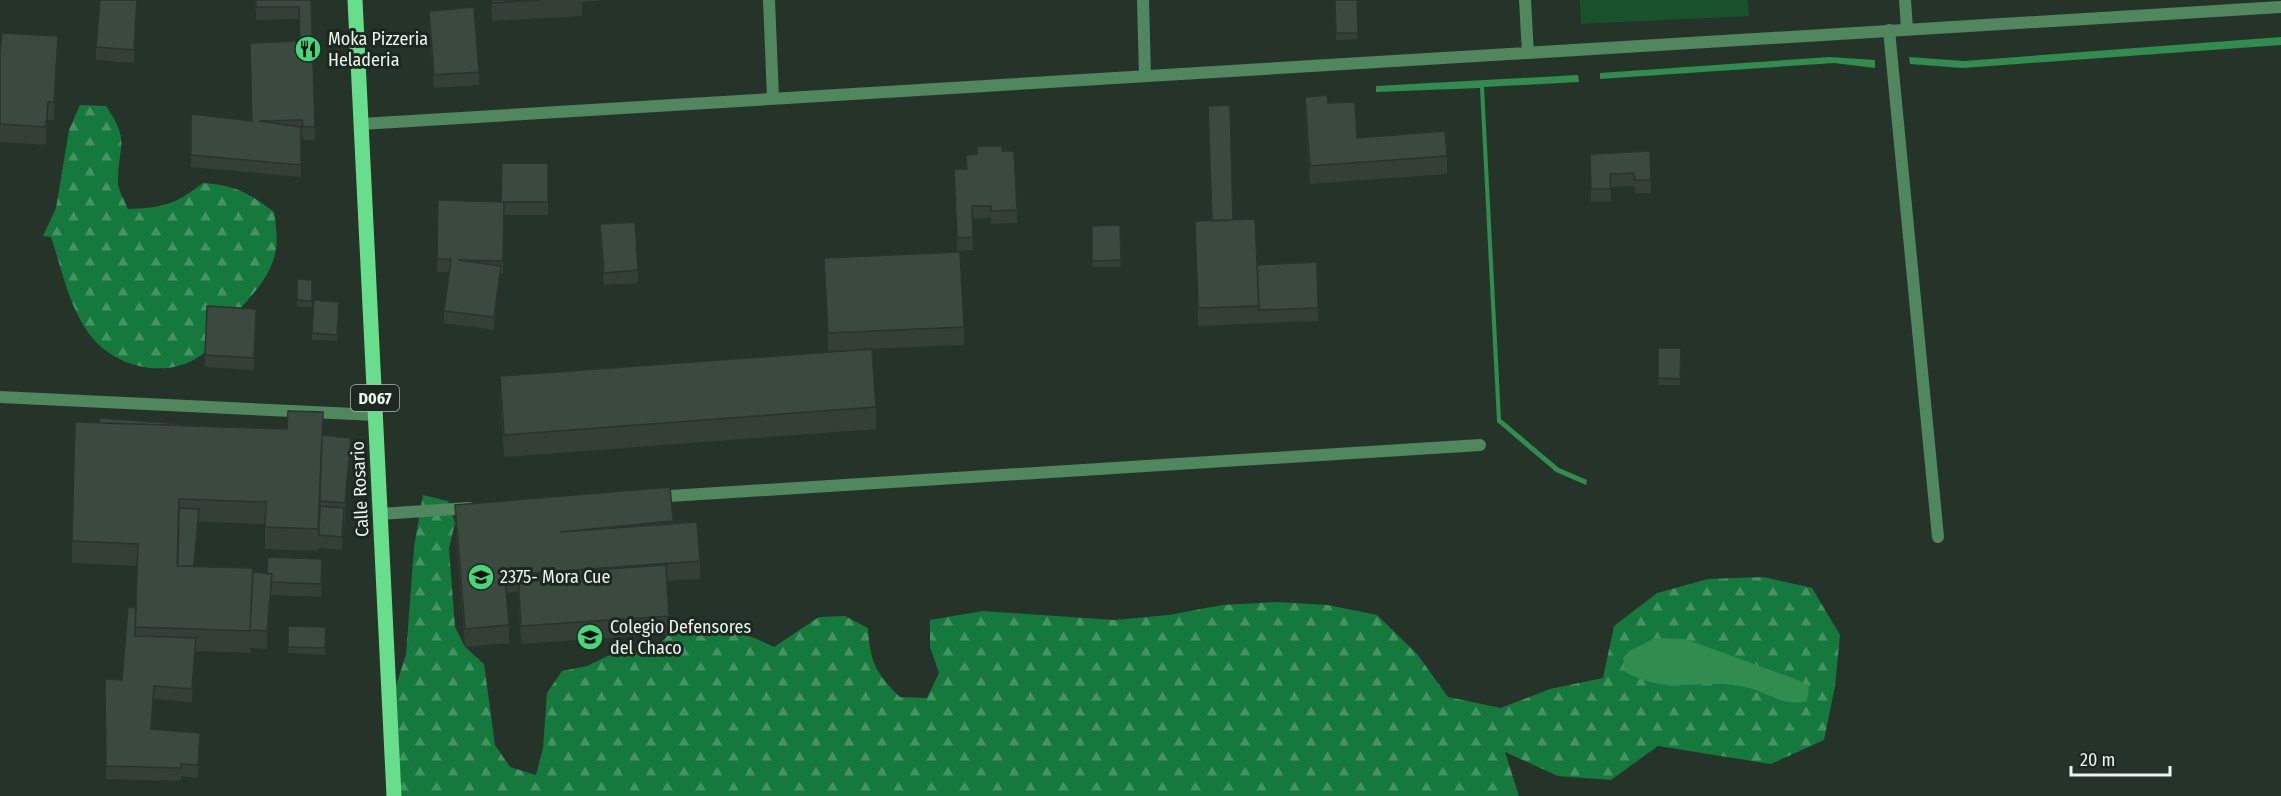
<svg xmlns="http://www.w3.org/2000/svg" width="2281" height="796" viewBox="0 0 2281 796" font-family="'Fira Sans Condensed',sans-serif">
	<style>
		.grass { fill: #19512c }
		.forest { fill: url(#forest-firs) }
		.water { fill: #308c4f }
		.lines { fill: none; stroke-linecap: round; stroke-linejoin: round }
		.lane { stroke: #51875f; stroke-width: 12 }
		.street { stroke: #51875f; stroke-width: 12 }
		.primary { stroke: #68de8c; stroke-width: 15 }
		.wall { fill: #343f36 }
		.shaded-wall { fill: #2a332c }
		.building { fill: #3c493f; stroke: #2a332c; stroke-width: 1.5 }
		.labels { text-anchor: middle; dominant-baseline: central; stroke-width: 6; stroke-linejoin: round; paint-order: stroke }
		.shield { fill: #1d2920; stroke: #adb7b0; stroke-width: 1.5 }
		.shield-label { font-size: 16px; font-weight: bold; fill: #ebf4ed }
		.poi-label { font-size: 18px; fill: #ebf4ed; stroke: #1d2920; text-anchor: start }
		.street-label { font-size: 18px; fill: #ebf4ed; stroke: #1d2920 }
	</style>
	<defs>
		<pattern id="forest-firs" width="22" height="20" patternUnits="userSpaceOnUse" patternTransform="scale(1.5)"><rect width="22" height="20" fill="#15793d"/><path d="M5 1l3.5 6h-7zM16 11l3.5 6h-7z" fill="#439363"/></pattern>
	</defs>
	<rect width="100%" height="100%" fill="#263329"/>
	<!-- grass -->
	<path class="grass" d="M1580 0H1748L1749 16 1581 24Z"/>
	<!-- forest -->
	<path class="forest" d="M80 105 106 106C131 143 118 143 118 182 118 191 125 201 128 209 163 208 176 204 203 183 235 185 249 193 274 212 277 231 279 248 271 266 264 284 248 299 236 314 225 327 214 347 200 356 168 378 122 369 96 342 70 314 63 272 51 237L43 236 56 208 69 130Z
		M423 495 448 501 455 523 449 548 455 627 465 647 484 664 495 745 510 767 536 775 543 748 547 693 562 671 587 666 612 654 639 651 664 640 669 634C713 627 735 627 774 647L819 617 845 616 868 628C870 662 876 674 900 697L927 698 939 673 930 647V620L983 611 1114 620 1169 615 1222 605 1277 602 1328 605 1377 615 1417 654 1448 697 1501 708 1550 689 1603 678 1614 626 1657 593 1708 579 1763 577 1812 588 1840 635 1835 686 1824 740 1771 764 1658 746 1611 780 1558 776 1505 752 1519 796H392L387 712 406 655 414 547Z"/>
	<!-- water -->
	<path class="water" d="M2281 37V45L1963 68 1910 64 1909 57 1964 61Z
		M1830 57 1875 60V68L1834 63 1600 79V73Z
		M1578 75 1579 82 1484 87 1501 419 1559 468 1587 480 1586 485 1556 472 1497 422 1480 88 1376 92V86Z
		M1655 638 1685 639 1798 680 1809 687 1807 701C1783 708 1763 689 1740 686 1698 679 1667 695 1625 672L1623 658 1629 651Z"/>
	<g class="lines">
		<!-- lane -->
		<path class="lane" d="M1905 0 1907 29
			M1889 30 1938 537"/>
		<!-- street -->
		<path class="street" d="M769 0 773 98
			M1143 0 1145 76
			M1525 0 1528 53
			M361 124 2281 7
			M0 397 375 415
			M654 497 1480 445
			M380 514 469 508"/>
		<!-- primary -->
		<path class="primary" d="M355 0 394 796"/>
	</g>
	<!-- wall -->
	<path class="wall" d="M138 0 134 63 96 60V47Z
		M255 0H311L315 140H303L302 133H301V177L191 167V114L252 121 299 41V19L256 20Z
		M491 0H605L582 2V16L492 21Z
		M1335 0H1357L1358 39 1336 40Z
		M429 11 479 72V85L434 88 429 23Z
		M0 52 58 54 54 120H48L46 145 0 142Z
		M1305 97 1328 103 1357 138 1447 156V174L1310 184 1305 114Z
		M1002 151 1017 210V223L991 224V218L972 219 973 250 957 251 954 169H966Z
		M1590 154 1651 180V193H1635L1634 186 1611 187V202H1591Z
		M548 163V215H504L503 274H501L494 330 444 323V311L450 272H437L438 200 501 202Z
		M1233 220 1257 265 1317 262 1318 321 1198 326 1195 221Z
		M600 224 638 270V283L604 285 600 237Z
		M1120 225 1121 267H1092V226Z
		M824 258 964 327V345L872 349 876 407V429L504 457 500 399V376L858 350 828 351Z
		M297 279 312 280V307H297Z
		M339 302 337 341 312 340V333Z
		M256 322 254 370 205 367V355Z
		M1658 348H1681L1680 385H1658Z
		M323 435 351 456 342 550 319 548 318 551 265 549V524L199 522 195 566 267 574 322 571 321 597 271 595 267 649 250 648V653L196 651 192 702 154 699 152 729 200 746 198 778 181 776V781L106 779 105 679 122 680 136 608 138 566 72 563V541Z
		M670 487 673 524 700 561V579L667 581 669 616V634L521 644 518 592 506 593 509 625V643L465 647 455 523V505Z
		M288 626 326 627 325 655 288 653Z"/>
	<!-- shaded-wall -->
	<path class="shaded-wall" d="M137 0H138L134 63V50Z
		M58 36V54L54 120V102Z
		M48 102V120L46 145V127Z
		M501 266V279L494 330V317Z
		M351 438V456L345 521V503Z
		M344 508V521L342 550V537Z
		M199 509V522L195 571H194Z
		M272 574 271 595 267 649V631Z
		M196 638V651L192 702V689Z
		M154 686V699L151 741V729Z
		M200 733V746L198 778V765Z"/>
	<!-- building -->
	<path class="building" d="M100 0H137L134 50 96 47Z
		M256 0H311L315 127H303L302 120 259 121 301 127V165L191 155V114L252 121 250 43 300 41 299 7H256Z
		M492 0H540L492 3Z
		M1335 0H1357L1358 33H1336Z
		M474 7 479 72 434 75 429 11Z
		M2 33 58 36 54 102H48L46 127 0 124V52Z
		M1327 95 1328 103 1355 102 1357 138 1445 131 1447 156 1310 166 1305 97Z
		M1230 105 1233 220 1212 221 1208 106Z
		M977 146H1002V151H1014L1017 210 991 211V206H972L973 237 957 238 954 169H967L966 155 977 154Z
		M1650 151 1651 180H1635L1634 173 1610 174 1611 189H1591L1590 154Z
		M502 163H548V202H501Z
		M438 200 504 202 503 261 458 260 501 266 494 317 444 311 451 259H437Z
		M1255 219 1259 306 1198 308 1195 221Z
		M635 222 638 270 604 273 600 224Z
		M1120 225 1121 260 1092 261V226Z
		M960 252 964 327 828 333 824 258Z
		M1317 262 1318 308 1259 310 1257 265Z
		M297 279 312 280V301L297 300Z
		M314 300 339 302 337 335 312 333Z
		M207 306 256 309 254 358 205 355Z
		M1658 348H1681L1680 379 1658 378Z
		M872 349 876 407 504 435 500 376Z
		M288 411 323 412 318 529 265 527 266 502 179 499 177 566 253 568 250 631 135 627 138 544 72 541 75 422 287 429Z
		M99 418 169 423V425L99 423Z
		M169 423 223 427 169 425Z
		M322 435 351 438 345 503 320 501Z
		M670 487 673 521 560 532 697 522 700 561 505 575 509 625 465 629 455 505Z
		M320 506 344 508 342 537 319 535Z
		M179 508 199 509 194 566H178Z
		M268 557 322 559 321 584 271 582 272 574H267Z
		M666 565 669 616 521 626 518 575Z
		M253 572 272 574 267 631 250 630Z
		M128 607 136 608 135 636 196 638 192 689 154 686 151 729 200 733 198 765 181 764V768L106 766 105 679 122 680Z
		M288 626 326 627 325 648 288 647Z"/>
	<!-- icons -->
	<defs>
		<symbol id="restaurant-disc" viewBox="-11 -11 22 22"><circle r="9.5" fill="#46d77a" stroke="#1d2920"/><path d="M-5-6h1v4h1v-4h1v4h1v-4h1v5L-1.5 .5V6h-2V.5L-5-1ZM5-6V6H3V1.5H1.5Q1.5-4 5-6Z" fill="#111"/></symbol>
		<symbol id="school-disc" viewBox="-11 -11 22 22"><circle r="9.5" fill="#46d77a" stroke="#1d2920"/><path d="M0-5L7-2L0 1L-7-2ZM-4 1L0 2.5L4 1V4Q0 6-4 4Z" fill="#111"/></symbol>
	</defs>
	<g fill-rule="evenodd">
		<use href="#restaurant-disc" x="293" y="34" width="30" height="30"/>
		<use href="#school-disc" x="466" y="562" width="30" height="30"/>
		<use href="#school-disc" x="575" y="622" width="30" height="30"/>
	</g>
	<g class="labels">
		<!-- shield labels -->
		<rect class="shield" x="351" y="385" width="48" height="26" rx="4.5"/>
		<g class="shield-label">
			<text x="375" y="398">D067</text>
		</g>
		<!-- poi labels -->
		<g class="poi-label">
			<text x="328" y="39">Moka Pizzeria<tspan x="328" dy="21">Heladeria</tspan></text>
			<text x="500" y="577">2375- Mora Cue</text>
			<text x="610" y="627">Colegio Defensores<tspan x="610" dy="21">del Chaco</tspan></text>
		</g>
		<!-- street labels -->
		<g class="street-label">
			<text transform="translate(360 489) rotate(-93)">Calle Rosario</text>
		</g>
	</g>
	<!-- scale -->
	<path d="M2071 766v9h99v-9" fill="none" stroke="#ebf4ed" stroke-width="3"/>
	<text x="2080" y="766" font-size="18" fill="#ebf4ed" stroke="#1d2920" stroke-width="4.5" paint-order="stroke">20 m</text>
</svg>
